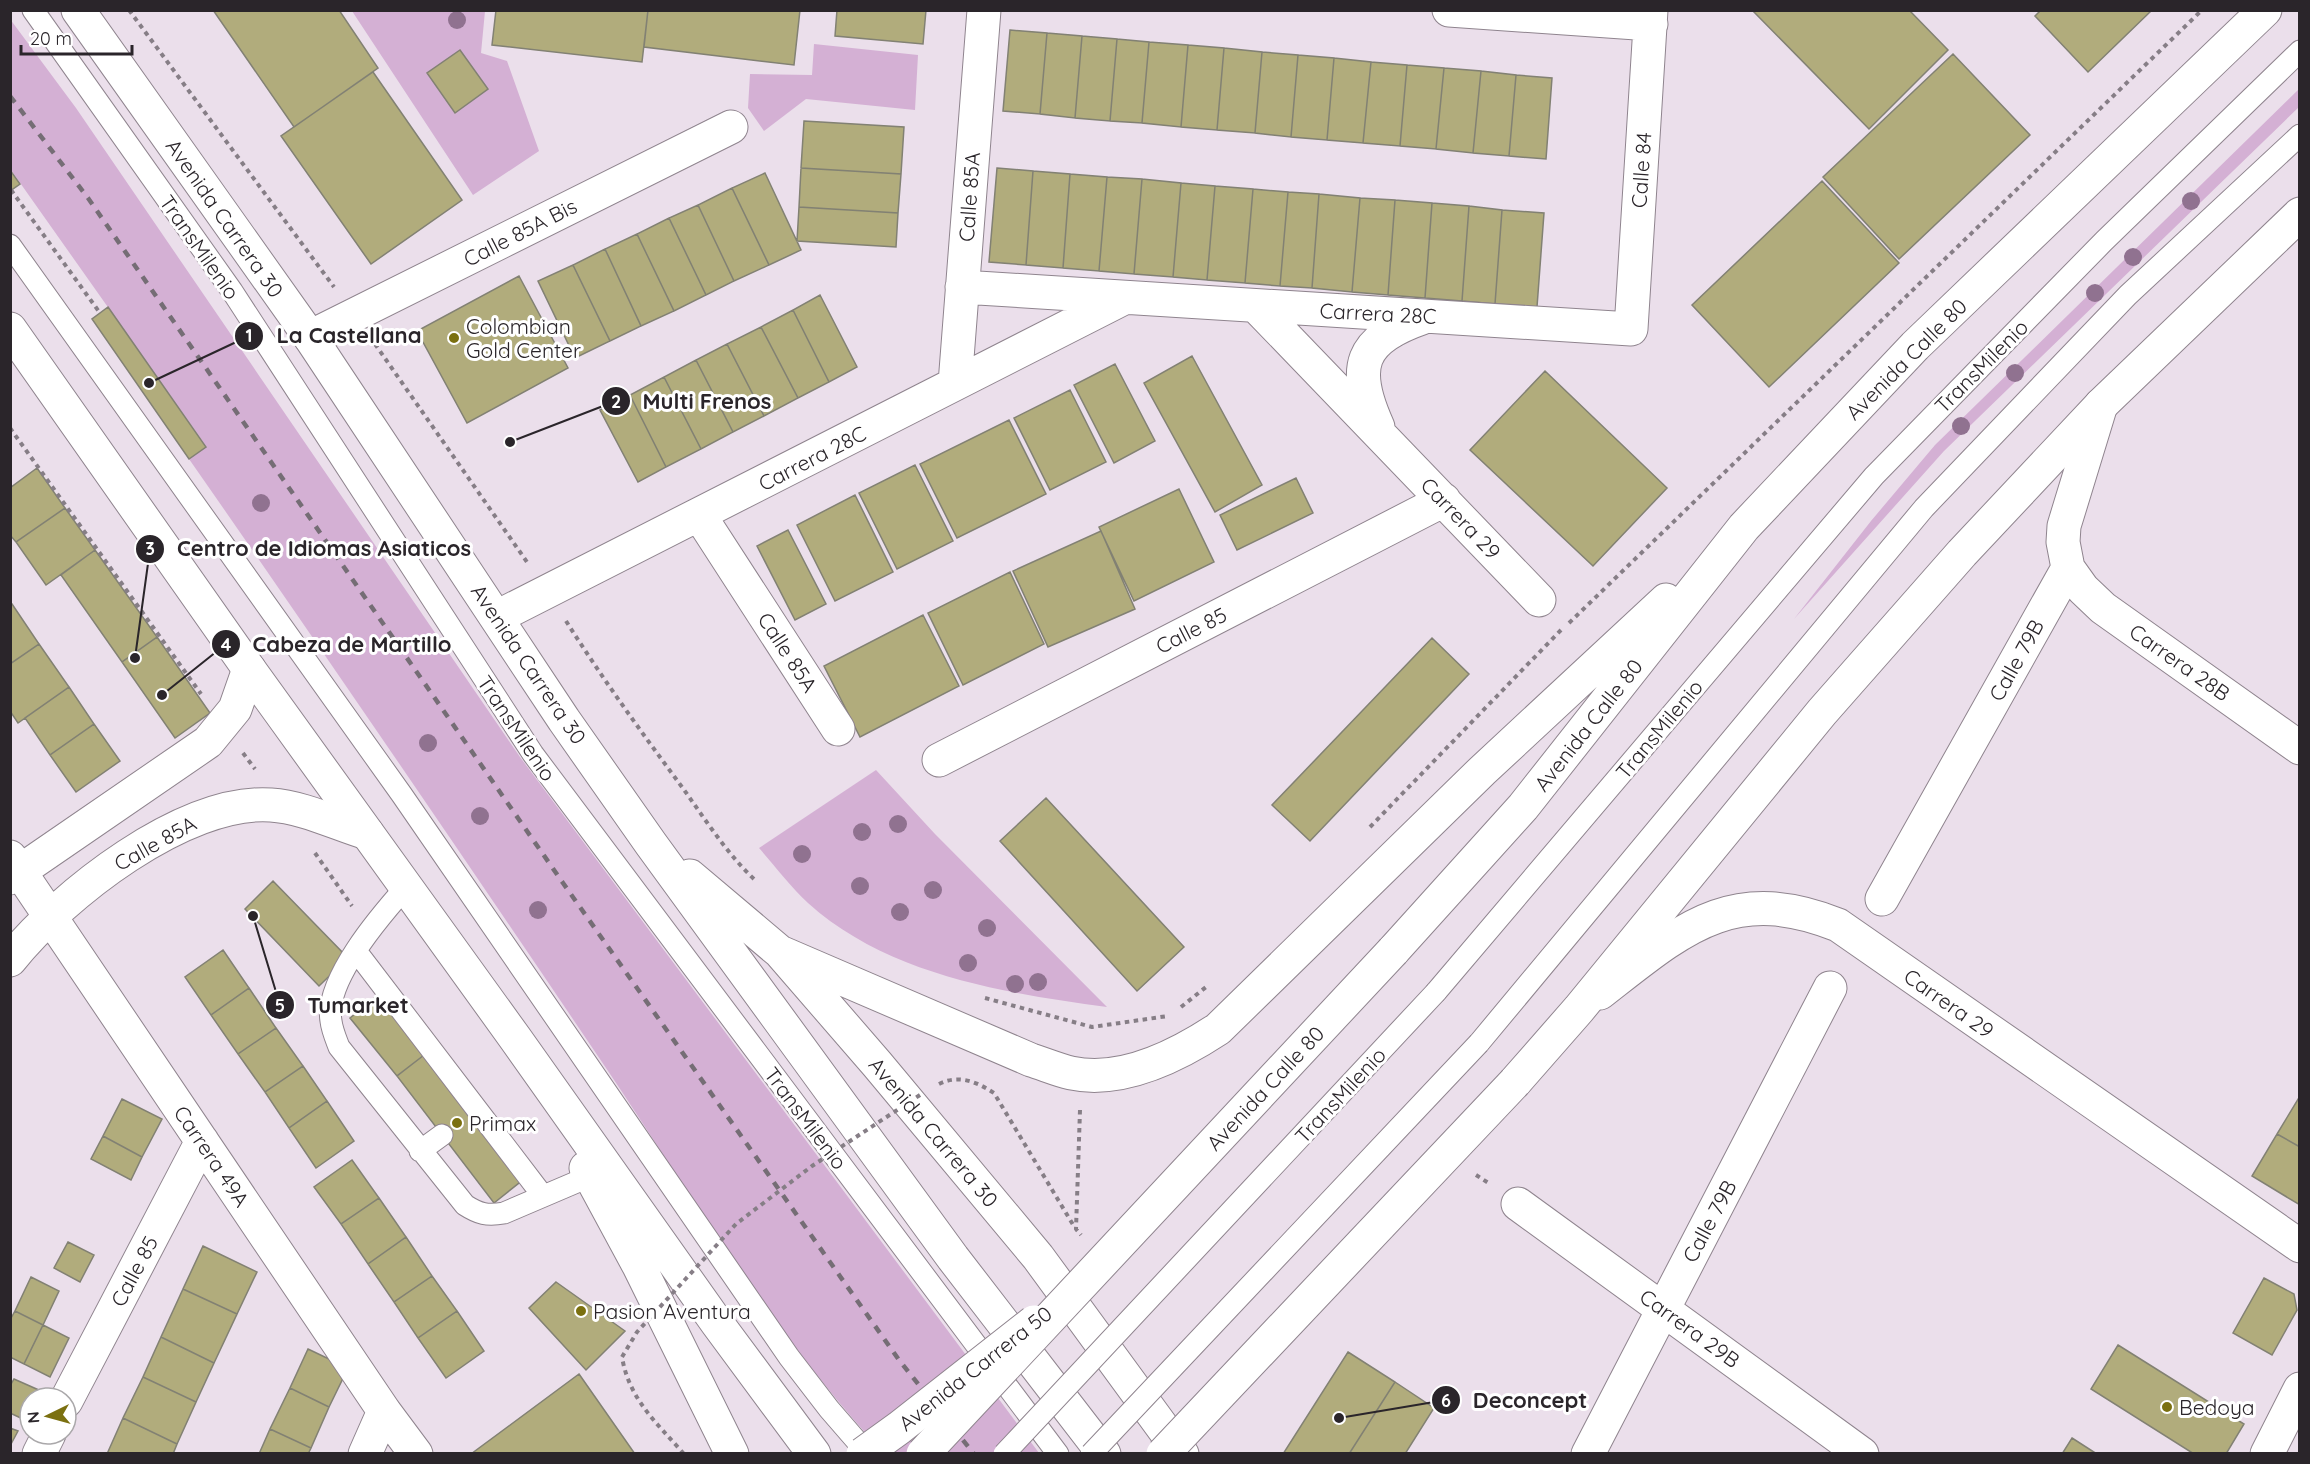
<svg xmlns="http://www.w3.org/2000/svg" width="2310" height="1464" viewBox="0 0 2310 1464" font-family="Quicksand,sans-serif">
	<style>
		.green { fill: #d4b0d4 }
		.building { fill: #b1ac7c; stroke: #828173; stroke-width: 1.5 }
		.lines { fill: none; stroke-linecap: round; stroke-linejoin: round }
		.lane-casing { stroke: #8f848e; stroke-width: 23 }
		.street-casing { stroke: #8f848e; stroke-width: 35 }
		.highway-casing { stroke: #8f848e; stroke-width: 35 }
		.path { stroke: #867e86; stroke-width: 4; stroke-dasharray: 4.5 4.5; stroke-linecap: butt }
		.lane { stroke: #fff; stroke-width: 21 }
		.street { stroke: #fff; stroke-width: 33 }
		.highway { stroke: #fff; stroke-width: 33 }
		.rail { stroke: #756d75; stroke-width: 4.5; stroke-dasharray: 8 8; stroke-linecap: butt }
		.lane-bridge-casing { stroke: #8f848e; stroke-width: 23; stroke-linecap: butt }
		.primary-bridge-casing { stroke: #8f848e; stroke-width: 35; stroke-linecap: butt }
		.highway-bridge-casing { stroke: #8f848e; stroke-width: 35; stroke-linecap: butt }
		.path-bridge { stroke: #867e86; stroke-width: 4; stroke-dasharray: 4.5 4.5; stroke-linecap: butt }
		.lane-bridge { stroke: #fff; stroke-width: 21 }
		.primary-bridge { stroke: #fff; stroke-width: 33 }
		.highway-bridge { stroke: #fff; stroke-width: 33 }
		.tree { fill: #907290 }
		.poi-dot { fill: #7b7010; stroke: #fff; stroke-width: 2 }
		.labels { text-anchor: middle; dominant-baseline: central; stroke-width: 6; stroke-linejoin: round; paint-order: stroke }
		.street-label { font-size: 21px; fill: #2a252a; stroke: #fff }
		.poi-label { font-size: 21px; fill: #2a252a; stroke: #fff; text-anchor: start }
		.leader { fill: none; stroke: #2a252a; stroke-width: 2 }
		.callout-dot { fill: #2a252a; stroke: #fff; stroke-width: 2 }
		.mark-label { font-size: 18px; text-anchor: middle; font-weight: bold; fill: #fff }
		.callout-label { font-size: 22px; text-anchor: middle; font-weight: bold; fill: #2a252a; stroke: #fff; stroke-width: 6; stroke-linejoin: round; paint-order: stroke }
	</style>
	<rect width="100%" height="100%" fill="#ebdfeb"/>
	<!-- green -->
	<path class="green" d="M352 11H485L481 53 507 61 539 151 473 195Z
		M10 19 76 108 520 757 1039 1453H884C778 1341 692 1196 606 1068 468 864 330 661 189 459L206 446 11 170Z
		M814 44 918 55 915 110 806 99 764 131 748 108 750 74 812 75Z
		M2299 89V107L1944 451 1794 619 1871 521 1935 445Z
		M876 770 935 834 1107 1007C1004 993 888 975 808 903 790 886 775 866 759 848Z"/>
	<!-- building -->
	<path class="building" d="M213 10H339L378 68 294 127Z
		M496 10H648L642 62 492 45Z
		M648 10H800L794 65 644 47Z
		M837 10H926L923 44 835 36Z
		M1752 10H1909L1948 50 1869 129Z
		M2041 10H2152L2088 72 2035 16Z
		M1010 30 1047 33 1040 114 1003 111Z
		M1047 33 1082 36 1075 118 1040 114Z
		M1082 36 1117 39 1110 121 1075 118Z
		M1117 39 1149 42 1142 123 1110 121Z
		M1149 42 1188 45 1181 127 1142 123Z
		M1188 45 1224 48 1217 130 1181 127Z
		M1224 48 1262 52 1255 133 1217 130Z
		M460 50 488 89 455 113 427 73Z
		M1262 52 1298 55 1291 137 1255 133Z
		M1953 54 2030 135 1899 259 1823 177Z
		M1298 55 1334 58 1327 140 1291 137Z
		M1334 58 1371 62 1363 143 1327 140Z
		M1371 62 1407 65 1400 146 1363 143Z
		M1407 65 1444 68 1436 149 1400 146Z
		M1444 68 1481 71 1473 153 1436 149Z
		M1481 71 1516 75 1509 156 1473 153Z
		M373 72 462 200 371 264 281 136Z
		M1516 75 1552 78 1546 159 1509 156Z
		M804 121 904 127 901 174 801 168Z
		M801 168 901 174 898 213 799 207Z
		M997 168 1033 171 1026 265 989 262Z
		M10 170 20 184 10 191Z
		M1033 171 1070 174 1063 268 1026 265Z
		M765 173 801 250 769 265 732 188Z
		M1070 174 1107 177 1099 271 1063 268Z
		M1107 177 1142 179 1134 274 1099 271Z
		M1142 179 1181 183 1173 277 1134 274Z
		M1822 181 1899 263 1769 387 1692 305Z
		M1181 183 1215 186 1207 280 1173 277Z
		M1215 186 1253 189 1245 283 1207 280Z
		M732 188 769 265 734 281 698 205Z
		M1253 189 1288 192 1280 286 1245 283Z
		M1288 192 1319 194 1312 288 1280 286Z
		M1319 194 1360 198 1352 292 1312 288Z
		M1360 198 1395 200 1388 295 1352 292Z
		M1395 200 1432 203 1425 298 1388 295Z
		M1432 203 1469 206 1462 301 1425 298Z
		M698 205 734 281 706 295 669 218Z
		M1469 206 1502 210 1495 304 1462 301Z
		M799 207 898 213 896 247 797 241Z
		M1502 210 1544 213 1537 307 1495 304Z
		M669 218 706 295 674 311 637 234Z
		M637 234 674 311 641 326 605 249Z
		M605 249 641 326 610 341 573 265Z
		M573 265 610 341 575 358 538 281Z
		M519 276 568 368 467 423 417 331Z
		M820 295 857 367 829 382 793 310Z
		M108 307 206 447 189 459 92 319Z
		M793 310 829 382 798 398 761 327Z
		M761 327 798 398 764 416 727 344Z
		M727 344 764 416 733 432 696 360Z
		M1192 356 1262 485 1215 512 1144 383Z
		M696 360 733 432 701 449 664 377Z
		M1115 364 1155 441 1114 463 1074 385Z
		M1545 371 1667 488 1593 566 1470 450Z
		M664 377 701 449 666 467 630 395Z
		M1070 390 1106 462 1050 490 1014 418Z
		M630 395 666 467 638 482 600 410Z
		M1009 420 1046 494 957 538 920 464Z
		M915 465 953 541 897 569 859 493Z
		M37 468 65 508 16 542 10 535V488Z
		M1296 478 1313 513 1237 550 1220 515Z
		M1179 489 1214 562 1134 601 1099 527Z
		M855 495 893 572 835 601 797 525Z
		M65 508 95 550 46 585 16 542Z
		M788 530 826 604 795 620 757 546Z
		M1101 531 1135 609 1048 647 1013 571Z
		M95 550 157 637 122 662 61 575Z
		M1010 572 1044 644 963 685 928 613Z
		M12 604 39 644 10 664V605Z
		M923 615 959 686 860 737 824 666Z
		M157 637 210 713 175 738 122 662Z
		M1432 638 1469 674 1310 841 1272 805Z
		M39 644 69 687 18 723 10 711V664Z
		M69 687 94 724 50 755 25 718Z
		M94 724 120 761 76 792 50 755Z
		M1046 798 1184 947 1137 991 1000 841Z
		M273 881 348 958 319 986 245 909Z
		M223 950 249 988 211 1015 185 977Z
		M249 988 276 1028 238 1054 211 1015Z
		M380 993 428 1052 397 1076 350 1018Z
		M276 1028 303 1066 265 1092 238 1054Z
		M428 1052 524 1179 494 1203 397 1076Z
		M303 1066 327 1101 289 1128 265 1092Z
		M2300 1096V1147L2277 1134Z
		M122 1099 162 1119 142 1157 103 1136Z
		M327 1101 354 1141 316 1168 289 1128Z
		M2277 1134 2300 1147V1205L2252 1176Z
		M103 1136 142 1157 131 1180 91 1159Z
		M352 1160 379 1198 341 1224 314 1187Z
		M379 1198 406 1237 368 1264 341 1224Z
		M406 1237 432 1276 394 1302 368 1264Z
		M68 1242 94 1255 80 1282 54 1268Z
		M203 1246 257 1272 237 1314 183 1289Z
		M432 1276 457 1311 418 1338 394 1302Z
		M31 1277 59 1291 43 1325 15 1311Z
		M2264 1278 2294 1294 2297 1310 2272 1355 2233 1333Z
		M556 1282 625 1331 586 1370 529 1308Z
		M183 1289 237 1314 214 1363 161 1337Z
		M15 1311 43 1325 24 1364 10 1357V1320Z
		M457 1311 484 1351 446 1378 418 1338Z
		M43 1325 69 1338 50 1377 24 1364Z
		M161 1337 214 1363 196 1402 143 1377Z
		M2118 1345 2244 1424 2226 1454H2194L2091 1389Z
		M308 1349 348 1368 329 1407 290 1388Z
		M1348 1352 1395 1382 1349 1454H1283Z
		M579 1374 635 1454H471Z
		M143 1377 196 1402 177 1444 123 1418Z
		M14 1379 41 1391 38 1398H30V1414L27 1421 10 1413V1386Z
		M1395 1382 1434 1408 1405 1454H1349Z
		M290 1388 329 1407 311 1448 270 1429Z
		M123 1418 177 1444 173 1454H107Z
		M10 1428 18 1431 10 1446Z
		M270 1429 311 1448 308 1454H259Z
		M2072 1438 2097 1454H2062Z"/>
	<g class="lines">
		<defs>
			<path id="lane" d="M33 10 232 291 533 754 1058 1454
				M10 245 402 795 789 1357 829 1409 868 1454
				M406 887C381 915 324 981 331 1021 332 1030 336 1039 339 1047L465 1205C479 1214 487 1216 504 1213L600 1172
				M356 951 543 1196
				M1436 992 1874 476 2104 241 2300 51
				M1479 1043 1924 508 2128 295 2300 135
				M420 1151 442 1135"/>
			<path id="street" d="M1449 10 1651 24
				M962 287 1631 329 1651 10
				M1256 306 1539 600
				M310 337 731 127
				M955 384 984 10
				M1378 427C1351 367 1359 340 1422 318
				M700 516 838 729
				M2068 568 2083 589 2103 608 2300 748
				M497 617 1124 298
				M939 760 1444 500
				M10 857 384 1411 416 1454
				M10 878 208 742 235 709 249 669
				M1882 899 2068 568 2063 542 2064 526 2101 405
				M10 960C62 895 184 799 271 805 303 807 337 824 367 833
				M1600 993C1681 930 1731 882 1838 925L2300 1246
				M1518 1204 1862 1454
				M66 1401 202 1141
				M39 1454 49 1434
				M365 1454 384 1411
				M1588 1454 1830 988
				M2267 1454 2300 1389"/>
			<path id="highway" d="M78 10 310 337 564 720 651 844 953 1258 1104 1454
				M10 329 249 669 515 1038 717 1323 814 1454
				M690 876 780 952 877 1064 1038 1257 1182 1454
				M1393 951 1523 807 1744 527 1915 346 2265 10
				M780 952 1031 1060C1044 1064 1058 1070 1071 1073 1122 1084 1177 1056 1218 1029L1482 771 1666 600
				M1515 1082 1579 1009 1822 712 1962 553 2101 405 2300 214
				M586 1168 639 1266 732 1454"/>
		</defs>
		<!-- lane casing -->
		<use href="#lane" class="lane-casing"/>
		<!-- street casing -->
		<use href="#street" class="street-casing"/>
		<!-- highway casing -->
		<use href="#highway" class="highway-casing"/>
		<!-- path -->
		<path class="path" d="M129 10 334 287
			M11 190 100 313
			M375 344 527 562
			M10 428 201 694
			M566 621C602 678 642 733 682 787 705 819 727 854 756 881
			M1569 623 2202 10
			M243 753 255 769
			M1370 827 1561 630
			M315 853 352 906
			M985 998 1092 1027 1168 1016
			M1181 1007 1206 987
			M939 1084C959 1074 977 1082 994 1093L1075 1228
			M1080 1110 1076 1229 1081 1235
			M1476 1175 1490 1184"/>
		<!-- lane -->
		<use href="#lane" class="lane"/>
		<!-- street -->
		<use href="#street" class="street"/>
		<!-- highway -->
		<use href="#highway" class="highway"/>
		<!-- rail -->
		<path class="rail" d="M10 96 88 198 563 883 899 1360 974 1454"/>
		<defs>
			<path id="lane-bridge" d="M1004 1454 1436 992
				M1091 1454 1479 1043"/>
			<path id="primary-bridge" d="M863 1454 899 1428 1034 1322"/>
			<path id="highway-bridge" d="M923 1454 1393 951
				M1163 1454 1515 1082"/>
		</defs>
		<!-- lane-bridge casing -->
		<use href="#lane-bridge" class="lane-bridge-casing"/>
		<!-- primary-bridge casing -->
		<use href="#primary-bridge" class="primary-bridge-casing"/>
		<!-- highway-bridge casing -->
		<use href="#highway-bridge" class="highway-bridge-casing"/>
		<!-- path-bridge -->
		<path class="path-bridge" d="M684 1454C656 1422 629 1399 622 1357L637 1332 736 1224 812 1166 923 1093"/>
		<!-- lane-bridge -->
		<use href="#lane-bridge" class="lane-bridge"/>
		<!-- primary-bridge -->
		<use href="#primary-bridge" class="primary-bridge"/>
		<!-- highway-bridge -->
		<use href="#highway-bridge" class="highway-bridge"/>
	</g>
	<!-- trees -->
	<g class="tree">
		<circle cx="457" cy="20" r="9"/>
		<circle cx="2191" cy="201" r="9"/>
		<circle cx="2133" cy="257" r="9"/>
		<circle cx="2095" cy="293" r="9"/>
		<circle cx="2015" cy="373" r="9"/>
		<circle cx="1961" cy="426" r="9"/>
		<circle cx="261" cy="503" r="9"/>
		<circle cx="428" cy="743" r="9"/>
		<circle cx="480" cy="816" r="9"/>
		<circle cx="898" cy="824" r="9"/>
		<circle cx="862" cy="832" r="9"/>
		<circle cx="802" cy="854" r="9"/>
		<circle cx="860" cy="886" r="9"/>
		<circle cx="933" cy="890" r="9"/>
		<circle cx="538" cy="910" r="9"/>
		<circle cx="900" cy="912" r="9"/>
		<circle cx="987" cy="928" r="9"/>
		<circle cx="968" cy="963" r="9"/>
		<circle cx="1038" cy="982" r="9"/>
		<circle cx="1015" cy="984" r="9"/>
	</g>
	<!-- markers -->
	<g class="poi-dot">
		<circle cx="454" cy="338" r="6"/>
		<circle cx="457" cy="1123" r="6"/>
		<circle cx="581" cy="1311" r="6"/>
		<circle cx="2167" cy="1407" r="6"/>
	</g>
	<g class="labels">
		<!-- street labels -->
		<g class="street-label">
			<text transform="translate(1641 170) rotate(-86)">Calle 84</text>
			<text transform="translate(969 197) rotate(-86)">Calle 85A</text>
			<text transform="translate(225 218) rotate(55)">Avenida Carrera 30</text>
			<text transform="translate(520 232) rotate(-27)">Calle 85A Bis</text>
			<text transform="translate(200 247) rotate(55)">TransMilenio</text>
			<text transform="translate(1378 313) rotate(3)">Carrera 28C</text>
			<text transform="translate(1906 359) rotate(-45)">Avenida Calle 80</text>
			<text transform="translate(1981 366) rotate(-45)">TransMilenio</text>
			<text transform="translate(812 458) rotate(-27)">Carrera 28C</text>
			<text transform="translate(1461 518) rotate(46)">Carrera 29</text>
			<text transform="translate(1191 630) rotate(-27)">Calle 85</text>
			<text transform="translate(788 652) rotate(57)">Calle 85A</text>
			<text transform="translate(2016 660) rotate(-61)">Calle 79B</text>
			<text transform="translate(2180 662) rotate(35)">Carrera 28B</text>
			<text transform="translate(529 664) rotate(56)">Avenida Carrera 30</text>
			<text transform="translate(1588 725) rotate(-52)">Avenida Calle 80</text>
			<text transform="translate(517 728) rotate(56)">TransMilenio</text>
			<text transform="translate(1659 729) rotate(-50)">TransMilenio</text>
			<text transform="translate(155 843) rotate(-29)">Calle 85A</text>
			<text transform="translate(1949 1003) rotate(35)">Carrera 29</text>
			<text transform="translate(1265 1088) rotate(-47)">Avenida Calle 80</text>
			<text transform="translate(1340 1095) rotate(-47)">TransMilenio</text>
			<text transform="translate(806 1118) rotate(53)">TransMilenio</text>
			<text transform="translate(934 1132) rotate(50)">Avenida Carrera 30</text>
			<text transform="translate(212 1156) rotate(56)">Carrera 49A</text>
			<text transform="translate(1709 1221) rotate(-62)">Calle 79B</text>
			<text transform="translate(134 1271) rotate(-62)">Calle 85</text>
			<text transform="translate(1690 1328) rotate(36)">Carrera 29B</text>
			<text transform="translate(975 1368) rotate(-38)">Avenida Carrera 50</text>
		</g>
		<!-- poi labels -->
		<g class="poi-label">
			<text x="466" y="326">Colombian<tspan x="466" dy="24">Gold Center</tspan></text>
			<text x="469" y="1123">Primax</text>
			<text x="593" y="1311">Pasion Aventura</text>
			<text x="2179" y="1407">Bedoya</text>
		</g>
	</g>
	<!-- callouts -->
	<path class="leader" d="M149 383L249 336M510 442L616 401M135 658L150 549M162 695L226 644M253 916L280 1005M1339 1418L1446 1400"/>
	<g class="callout-dot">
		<circle cx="149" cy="383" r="6"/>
		<circle cx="510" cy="442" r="6"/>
		<circle cx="135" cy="658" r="6"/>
		<circle cx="162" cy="695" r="6"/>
		<circle cx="253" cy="916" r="6"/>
		<circle cx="1339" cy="1418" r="6"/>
		<circle cx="249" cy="336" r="15"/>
		<circle cx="616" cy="401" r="15"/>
		<circle cx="150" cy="549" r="15"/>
		<circle cx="226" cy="644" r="15"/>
		<circle cx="280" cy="1005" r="15"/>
		<circle cx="1446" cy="1400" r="15"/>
	</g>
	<g class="mark-label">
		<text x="249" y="342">1</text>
		<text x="616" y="408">2</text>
		<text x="150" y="555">3</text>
		<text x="226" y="651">4</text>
		<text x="280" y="1012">5</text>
		<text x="1446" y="1407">6</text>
	</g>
	<g class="callout-label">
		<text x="349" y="343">La Castellana</text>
		<text x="707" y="409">Multi Frenos</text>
		<text x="324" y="556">Centro de Idiomas Asiaticos</text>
		<text x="352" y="652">Cabeza de Martillo</text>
		<text x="358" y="1013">Tumarket</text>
		<text x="1530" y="1408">Deconcept</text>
	</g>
	<!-- border -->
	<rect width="2310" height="1464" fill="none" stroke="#2a252a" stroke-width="24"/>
	<!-- north arrow -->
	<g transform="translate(48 1416) rotate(265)"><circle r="28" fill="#ffffff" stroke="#aaa8aa" stroke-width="1.5"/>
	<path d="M0-4.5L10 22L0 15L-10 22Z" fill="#7b7010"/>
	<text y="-9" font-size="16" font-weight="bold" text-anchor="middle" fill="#2a252a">N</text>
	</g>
	<!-- scale -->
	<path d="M21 45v9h111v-9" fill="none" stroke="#2a252a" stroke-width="3"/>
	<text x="30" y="45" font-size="18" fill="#2a252a" stroke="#ffffff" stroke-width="4.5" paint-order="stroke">20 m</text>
</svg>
